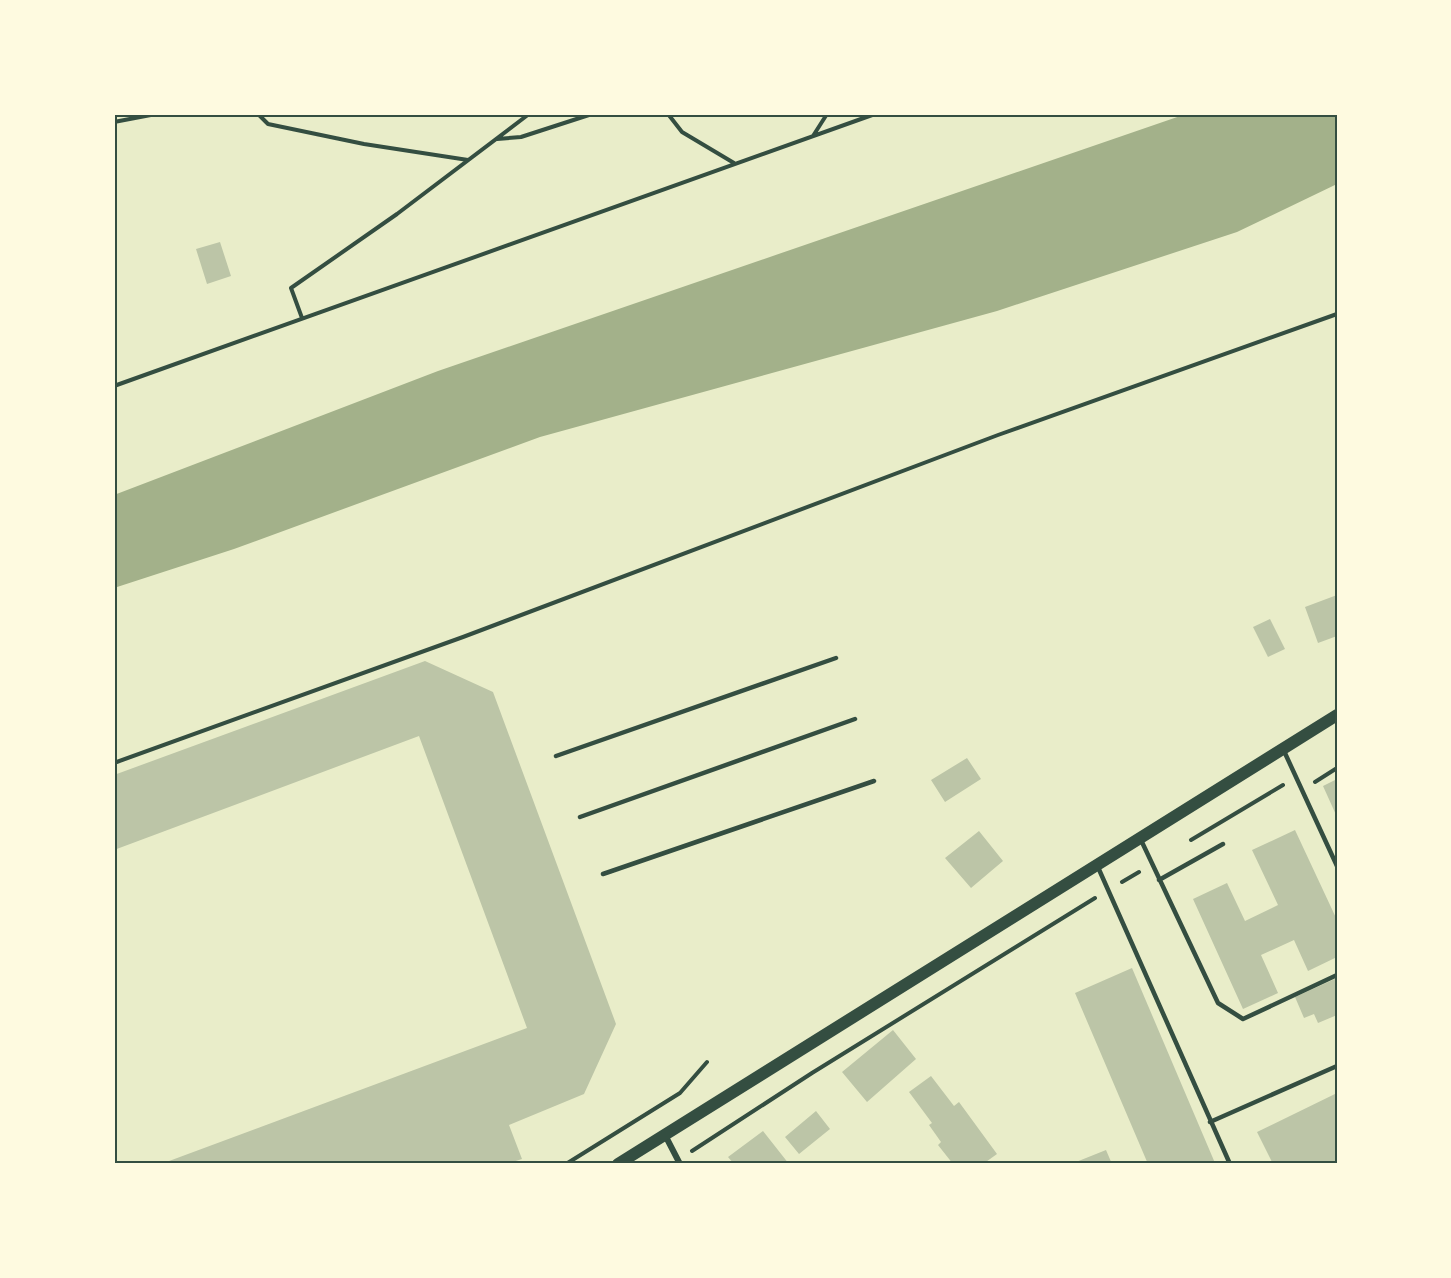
<svg xmlns="http://www.w3.org/2000/svg" width="1451" height="1278" viewBox="0 0 1451 1278" font-family="Arial,sans-serif">
	<style>
		.water { fill: #a3b18a }
		.building { fill: #bcc5a7 }
		.lines { fill: none; stroke-linecap: round; stroke-linejoin: round }
		.path { stroke: #344e41; stroke-width: 4 }
		.service { stroke: #344e41; stroke-width: 4.5 }
		.minor { stroke: #344e41; stroke-width: 6 }
		.secondary { stroke: #344e41; stroke-width: 12 }
		.neatline { fill: none; stroke: #344e41; stroke-width: 2 }
	</style>
	<rect width="100%" height="100%" fill="#e9edc9"/>
	<!-- water -->
	<path class="water" d="M1186 114H1337V184L1237 232 997 311 540 437 234 549 114 588V495L438 371Z"/>
	<!-- building -->
	<path class="building" d="M220 242 231 276 207 284 196 249Z
		M1337 595V636L1318 643 1305 607Z
		M1270 619 1285 649 1268 657 1253 627Z
		M425 661 493 692 616 1024 584 1094 509 1125 522 1159 506 1164H161L527 1028 419 736 114 850V775Z
		M967 758 981 779 945 802 931 780Z
		M1337 779V817L1323 786Z
		M1295 830 1337 920V957L1308 971 1294 940 1261 955 1278 993 1243 1009 1193 899 1227 883 1245 921 1278 905 1252 850Z
		M979 831 1003 861 971 888 945 858Z
		M1132 968 1215 1163 1212 1164H1148L1075 993Z
		M1337 978V1015L1318 1023 1314 1014 1304 1018 1295 997Z
		M893 1030 916 1059 867 1102 842 1072Z
		M931 1076 954 1106 959 1102 997 1154 983 1164H953L938 1145 941 1142 929 1125 932 1123 909 1092Z
		M1337 1093V1164H1273L1257 1132Z
		M816 1111 830 1129 799 1154 785 1137Z
		M763 1131 789 1164H734L728 1157Z
		M1106 1150 1112 1164H1071Z"/>
	<g class="lines">
		<!-- path -->
		<path class="path" d="M258 114 268 124 364 144 468 160
			M668 114 682 132 734 163
			M114 122 156 114
			M813 136 827 114
			M497 139 521 137 592 114
			M302 318 291 288 397 214 529 114
			M114 386 875 114
			M114 763 463 637 998 435 1337 314
			M1315 782 1337 768
			M1191 840 1283 785
			M1122 882 1139 872
			M692 1151 812 1073 1095 898
			M566 1164 680 1093 707 1062"/>
		<!-- service -->
		<path class="service" d="M1284 751 1337 866
			M556 756 836 658
			M580 817 855 719
			M1141 840 1218 1003 1243 1019 1337 975
			M1097 865 1230 1164
			M603 874 874 781
			M1159 880 1223 844
			M1210 1122 1337 1066"/>
		<!-- minor -->
		<path class="minor" d="M665 1135 680 1164"/>
		<!-- secondary -->
		<path class="secondary" d="M618 1164 1337 715"/>
	</g>
	<!-- border -->
	<rect width="1451" height="1278" fill="none" stroke="#fefae0" stroke-width="231"/>
	<rect x="116" y="116" width="1220" height="1046" class="neatline"/>
</svg>
